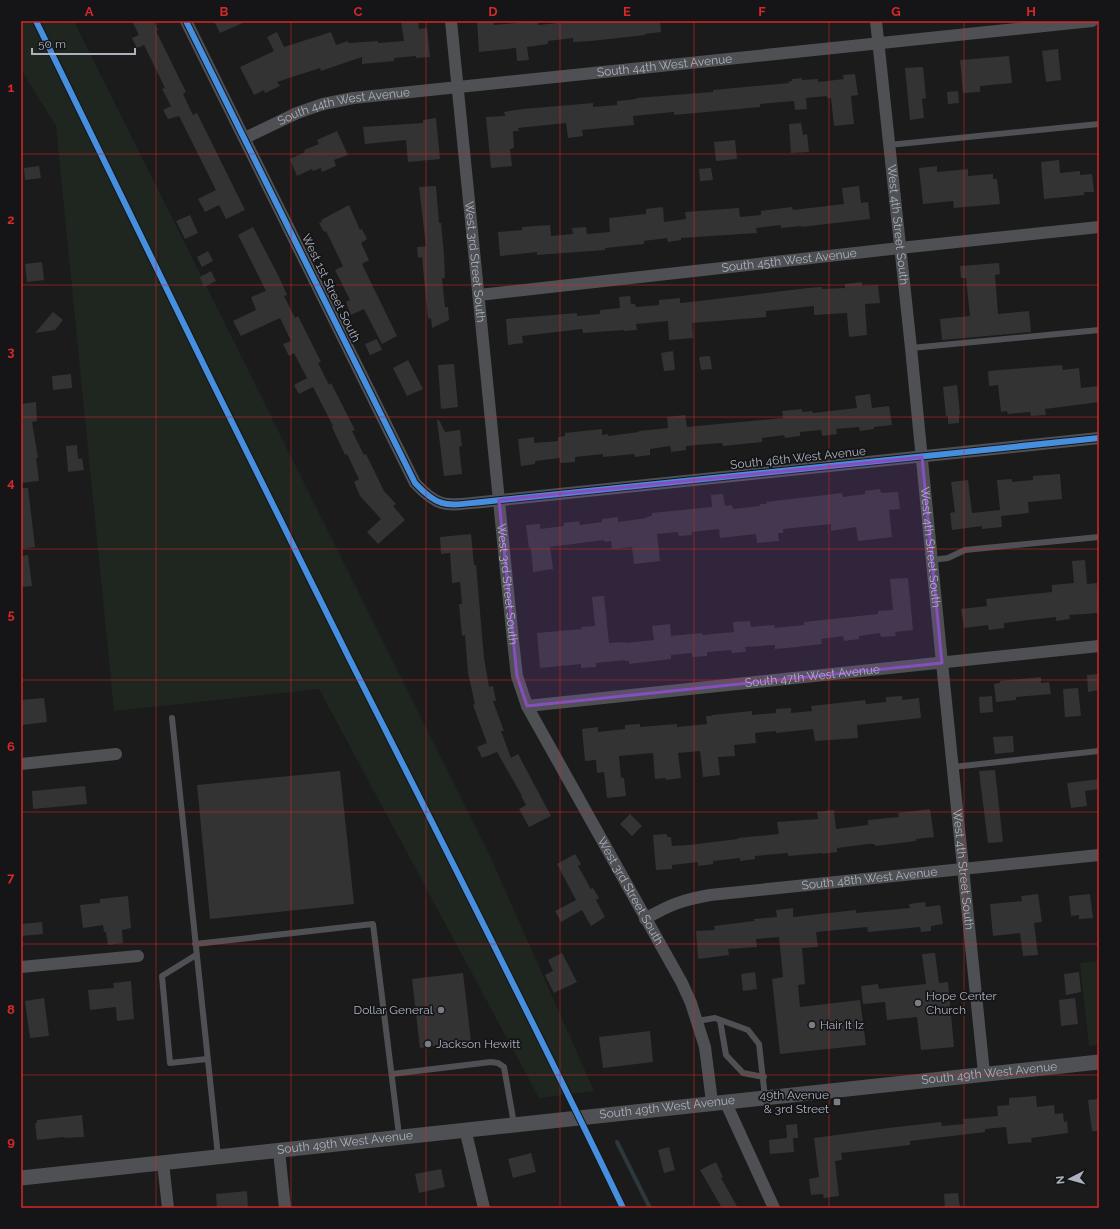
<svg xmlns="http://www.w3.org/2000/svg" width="1120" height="1229" viewBox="0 0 1120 1229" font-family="Raleway,sans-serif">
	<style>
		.green { fill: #1e261f }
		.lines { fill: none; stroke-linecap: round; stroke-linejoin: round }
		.stream { stroke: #2c383e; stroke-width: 4 }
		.building { fill: #333334 }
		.service { stroke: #4f5054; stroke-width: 6 }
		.minor { stroke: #4f5054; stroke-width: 12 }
		.tertiary { stroke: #4f5054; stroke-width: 15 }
		.cycleway-casing { stroke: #151518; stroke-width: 8 }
		.cycleway { stroke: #468fdf; stroke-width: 6 }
		.marked { fill: #874ebe; fill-opacity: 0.2; stroke: #874ebe; stroke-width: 3; stroke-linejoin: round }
		.grid { fill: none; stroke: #d62828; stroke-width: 1; stroke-opacity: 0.55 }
		.poi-dot { fill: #797d84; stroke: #151518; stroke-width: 1.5 }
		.labels { text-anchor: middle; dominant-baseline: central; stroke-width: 3.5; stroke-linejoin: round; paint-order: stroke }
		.street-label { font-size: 12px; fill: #abb2bd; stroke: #151518 }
		.poi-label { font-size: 12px; fill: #abb2bd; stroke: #151518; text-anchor: start }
		.neatline { fill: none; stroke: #d62828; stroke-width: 1.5 }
		.grid-label { font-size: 13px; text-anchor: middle; font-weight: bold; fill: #d62828 }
	</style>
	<rect width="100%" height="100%" fill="#1b1b1b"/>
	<!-- green -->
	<path class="green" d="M21 21H74L490 856 594 1091 539 1098 319 689 114 711 56 126 21 69Z
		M1099 961V1045L1089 1046 1080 963Z"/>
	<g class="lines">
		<!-- stream -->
		<path class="stream" d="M617 1142 650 1208"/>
	</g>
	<!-- building -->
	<path class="building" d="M132 21H153L158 30 156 31 186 92 183 94 193 115 197 113 245 210 226 219 219 205 205 212 198 199 216 190 179 116 168 119 163 110 171 106 162 89 165 88 144 45 137 48 132 38 139 35Z
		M214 21H247L220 33Z
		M401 21H418L419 29 427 28 430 57 416 58V56L394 58V61L362 64V57L321 71 320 68 277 82 280 86 265 93 264 90 254 95 240 67 274 51 267 37 277 32 284 47 331 32 336 45 348 41 349 43 378 41V43L404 41Z
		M477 21H494V25L538 21V25L578 21H660L661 32 645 34V35L591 41 573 42V38L548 41V44L527 47 529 60 517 61 516 48 479 52Z
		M1058 49 1061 80 1046 82 1042 51Z
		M1009 56 1012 83 980 86V92L963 93 960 60Z
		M923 67 926 98 922 99 924 118 910 120 905 68Z
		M855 74 858 95 851 96 854 124 834 126 831 98H827V96L806 98 807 109 795 110 794 101 760 104V107L707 112 674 115V112L633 116 634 125 582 130 583 136 568 138 566 123 518 128 519 131H513L514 148 510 149 512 166 491 168 486 117 505 116 504 112 523 109 593 103V107L617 105V101L636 99V98L713 92V90L789 83V81H792V79L802 78V80L818 79V82L844 79 843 75Z
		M958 91 959 103 948 104 947 92Z
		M436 118 440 159 408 162 406 140 365 144 363 127 423 123V120Z
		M801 123 803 135 807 134 809 152 791 153 789 124Z
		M337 131 348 155 334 160 336 166 322 172 321 168 313 171 312 169 297 176 290 159 305 152 304 150 319 144 317 140Z
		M735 140 737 159 716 161 714 142Z
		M1059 160 1060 173 1080 171V175L1092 174 1094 192H1084V195L1044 199 1041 162Z
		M39 166 41 178 25 180 24 168Z
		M937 166V172L968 169V176L993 174V179H997L1000 204 954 208 953 201 923 204 919 168Z
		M711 168 713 180 700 181 699 169Z
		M436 186 439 223H441L444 255 445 278H442L445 307H448L449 320 432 328 431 318 428 319 422 257 418 258 417 247 426 246 419 187Z
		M859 186 861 203 868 202 870 219 801 227V226L781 228V225L756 228 757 233 681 238V240L668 242 667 238 644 241V244L605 248V250L537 255V252L500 256 498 232 522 230V227L550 225 551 236 573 234 572 228 586 227 587 234 610 232 609 218 646 214V209L663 207 664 222 686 219 685 212 739 208 740 217 761 215V211L792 207 793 210 844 204 842 188Z
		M349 205 360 230 362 229 367 239 361 243 369 260 362 264 397 336 382 344 364 309 351 315 346 302 350 300 335 270 343 266 326 231 324 232 319 223 322 222 321 220Z
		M190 215 198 233 185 239 176 221Z
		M253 227 279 277 287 295 284 296 295 318 298 316 321 362 318 363 329 385 331 383 355 430 352 431 364 455 366 454 384 491 396 504 393 506 405 520 378 544 367 532 381 519 360 496 354 482 359 479 347 454 345 455 332 427 333 426 313 387 299 394 294 385 307 378 294 353 289 356 283 344 291 341 280 318 241 336 233 321 256 310 251 297 266 291 238 235Z
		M208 251 213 261 202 267 197 257Z
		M42 262 44 280 27 282 25 264Z
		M999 263 1000 274 995 275 998 314 1029 311 1031 332 942 340 940 319 970 316 966 278H961L960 266Z
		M211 271 216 281 204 287 200 277Z
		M862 282V286L878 285 880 303 865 304 867 335 849 337 847 313 814 315V306L766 311V317L692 323 693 338 669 340 668 321 636 324 637 330 624 331V330L583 333 582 329 522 336 523 343 508 345 506 319 577 313V316L600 314V310L620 308 619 297 630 296 631 304H635L636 307 659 305V300L680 298V303L699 301 808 288 822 287V289L845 288V284Z
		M53 312 63 320 55 330 35 333Z
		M377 339 382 350 370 355 365 344Z
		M673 351 675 370 664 371 661 353Z
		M710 356 712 369 701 370 699 357Z
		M408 360 423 389 407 396 393 368Z
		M454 364 458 407 441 409 438 365Z
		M1062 365 1063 370 1079 368 1081 388 1099 386V402L1045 409 1046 415 1031 416 1030 412 1008 414 1007 411 1001 412 998 385 989 386 988 371Z
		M71 374 72 388 53 390 52 376Z
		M957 385 960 415H959V423L948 424V416H946L943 387Z
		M870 394 872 408 889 406 892 425 874 427V429L860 431 859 427 836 429 837 434 822 436 821 430 800 432V436L785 438 784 435 762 438V442L723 446 722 443 708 444 686 446V450L671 452 670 446 650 449V455L635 457 634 454 603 457V454L575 457V462L560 463V458L535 461V464L521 466 518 439 534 437V443L558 441V437L565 436V433L602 429V435L608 434V436L639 432V431L668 428 667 417 685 415 687 427 783 418 782 411 802 409V412L812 411 813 413 857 408 855 396Z
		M36 402 37 421 32 422 38 458H36L39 481 21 483V404Z
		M437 420H439L445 432 460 430 462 446 459 447 462 474 444 476Z
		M77 445 78 459 82 458 84 470 68 472 66 446Z
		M1060 474 1062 499 1028 502 1029 513 1001 516 1002 527 982 529V526L952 530 950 513 955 512 951 482 968 480 972 513 1000 510 997 480 1012 479V482L1033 480V476Z
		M21 488H28L35 547 21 549Z
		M880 489 881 493 898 492 900 509 889 510 892 537 858 541 856 527 831 531V524L783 529V533H778L779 541 757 543 756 534 720 538 719 529 692 532V535L679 536 678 532 657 534 660 561 634 564 632 547 612 549 611 541 605 542 604 540 550 547 553 569 533 572 531 548H529L526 525 540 524V529L564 526 563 523 579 521 580 525 602 522V519L618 517V522L647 518V517L652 516V513L712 507 711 495 723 494 725 506 732 505 733 509 760 506V504H767L766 502 842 493 843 497 865 494V491Z
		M471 534 474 565H476L484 658 489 687 493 686 496 701H493L504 731H501L511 758 518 754 551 816 529 827 519 809 526 805 521 796H522L497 752 482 758 477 747 487 743 473 705 475 704 468 673 465 635 462 636 459 604H462L460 582 452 583 450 553 441 554 440 537Z
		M28 555 32 586 21 587V556Z
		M1085 560 1087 584 1097 583V588H1099V613L1069 615 1070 619 1056 621V617L1004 623V628L989 630 988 625 964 628 961 609 987 606 986 599 1052 592V585L1074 583 1072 561Z
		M908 578 913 630 895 632 896 636 881 637 880 633 859 636V639L844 641 843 636 821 639 822 644 787 648 775 649V645L745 647 746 652 732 653 731 650 707 652V656L692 657V653L671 655V659L629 664V661H625V660L596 663V667L581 668V664L540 668 537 633 582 629 581 627 595 626 592 597 604 596 609 643 625 642V643L654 640 652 626 670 624 671 636 702 633 703 635 734 632 733 622 750 621 751 627 774 625 775 628 804 625V622L878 614V611L893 610 890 579Z
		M1099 674V690L1088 692 1087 675Z
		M1041 677V683L1049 682 1051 694 1016 697V700L996 702 994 684 1000 683V681Z
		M1078 688 1081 716 1065 717 1063 689Z
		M902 696V700L919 698 921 718 857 725 858 738 815 741 813 729 776 733V731L755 733 756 743 734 745 735 756 718 757 720 775 703 777 700 751 678 753 681 778 666 780V778L655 779 653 753 619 756 621 778H624L626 796 607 798 604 772 597 773 596 760 585 761 582 729 598 727V732L625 729V725L640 724V727L677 724V727L707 724 706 716H712V715L752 711V715L776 713V709L791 708V713L812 711 811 706 865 700 866 704 886 702V697Z
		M992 696 993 712 980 713 979 697Z
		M44 698 47 722 22 725 21 700Z
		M1013 736 1014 752 995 754 993 737Z
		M995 770 1003 842 988 843 979 771Z
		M340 771 354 904 210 919 197 785Z
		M1099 779V789L1085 791 1087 806 1071 808 1067 783Z
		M85 786 87 804 33 809 32 791Z
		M930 809 934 837 916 839V841L875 846V844H868L837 848V852L822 854V853L788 856V853L755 856V859L740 861V858L713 861V864L698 866V862L672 865V869L656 870 653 835 667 834V837H671L672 846 689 845 738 839V838L779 834 777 822 818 819 817 812 834 810 836 829 868 825V820L899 817 898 813Z
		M630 814 642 826 632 836 620 824Z
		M575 854 581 864 578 866 591 889 593 888 599 898 596 900 605 917 591 926 582 910 561 922 555 911 576 900 557 864Z
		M1038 894 1042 922 1034 923 1038 955 1023 956 1020 933 993 936 990 904 1022 901 1021 896Z
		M1090 894 1093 918 1079 919V915L1071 916 1069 896Z
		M128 896 131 928 122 930 123 943 108 945 106 932H104L103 925 83 928 80 905 100 903V899Z
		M925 902 926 907 940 905 943 924 931 926V931L921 932 920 927 868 932 867 927 816 932 818 947 802 948 805 984 798 985 800 1007 860 1000 866 1045 780 1054 772 979 783 977 779 937 756 939 757 947 728 949 729 955 698 959 696 931 715 930 714 926 754 921V919L777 917 776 910 793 908V917L856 910V913L910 908 909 904Z
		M42 922 43 934 21 936V924Z
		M562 953 577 982 554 993 545 975 553 971 548 960Z
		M935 953 939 983 948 982 954 1047 921 1050 917 1017 887 1020 885 1002 863 1004 861 986 878 984 879 989 926 984 922 954Z
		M755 972 757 989 743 991 741 974Z
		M1079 972 1081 992 1066 995 1064 974Z
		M463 973 471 1041 420 1048 412 979Z
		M131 981 134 1019 117 1021 116 1007 90 1010 88 990 114 988 113 983Z
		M44 998 49 1036 30 1038 25 1001Z
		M1075 998 1078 1024 1061 1026 1059 1000Z
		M650 1031 653 1062 603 1068 599 1037Z
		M1036 1096 1037 1107 1054 1105 1055 1114 1063 1113 1064 1122 1067 1121 1068 1133 1031 1138 1032 1142 1008 1144 1006 1127 985 1129V1132L910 1141V1145L841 1153 842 1160 835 1161 839 1196 824 1198 823 1194 811 1195 809 1179 819 1177 814 1138 888 1128 941 1122 942 1126 964 1124 963 1119 998 1116 997 1106 1009 1105V1098Z
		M1099 1099V1131H1092L1088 1100Z
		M82 1115 84 1137 65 1138 64 1137 37 1140 35 1123H37V1120Z
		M797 1124 798 1138H793L794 1152 770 1154 769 1140 787 1138 786 1125Z
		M669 1147 675 1170 664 1173 658 1150Z
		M531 1153 536 1172 513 1178 508 1159Z
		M716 1162 723 1177 721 1178 738 1208H722L700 1170Z
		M441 1169 445 1187 419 1193 415 1174Z
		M247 1191 248 1208H217L216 1194Z
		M958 1193 960 1208H945L944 1194Z"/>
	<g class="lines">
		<!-- service -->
		<path class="service" d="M889 145 1099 124
			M911 348 1099 330
			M932 560 948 558 965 550 1099 537
			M172 718 218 1156
			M953 767 1099 751
			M195 944 373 924 399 1135
			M196 955 162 976 170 1063 207 1059
			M720 1020 726 1055 743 1073 764 1077
			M697 1021 715 1018 748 1030 759 1044 765 1097
			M392 1074 491 1062 498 1063 504 1067 514 1124"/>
		<!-- minor -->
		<g class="minor">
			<path d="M186 21 415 483C440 510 448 505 482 502L1099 438"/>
			<path id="s1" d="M451 21 513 641 517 676 527 706 682 983 691 1003 705 1047 712 1102"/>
			<path id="s2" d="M876 21 911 348 940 643 984 1073"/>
			<path id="s3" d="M245 138 297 113 323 104 353 98 1092 21"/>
			<path id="s4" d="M479 295 900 248 1099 227"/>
			<path id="s5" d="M527 706 1099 646"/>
			<path d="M21 764 116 754"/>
			<path id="s6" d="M645 919C669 905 682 900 710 895L1099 855"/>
			<path d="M21 967 138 956"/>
			<path d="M725 1101 774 1208"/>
			<path d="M465 1129 484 1208"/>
			<path d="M279 1151 285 1208"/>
			<path d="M163 1163 168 1208"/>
		</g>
		<!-- tertiary -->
		<path class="tertiary" id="s7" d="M21 1178C380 1139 739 1098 1099 1062"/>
		<defs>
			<path id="cycleway" d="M36 21C139 234 244 448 350 660 442 842 535 1024 623 1208
				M186 21 415 483C440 510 448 505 482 502L1099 438"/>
		</defs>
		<!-- cycleway casing -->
		<use href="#cycleway" class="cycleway-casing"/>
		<!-- cycleway -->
		<use href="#cycleway" class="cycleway"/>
	</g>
	<!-- marked area -->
	<path class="marked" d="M922 457 942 663 527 706 517 676 499 500Z"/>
	<!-- grid -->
	<path class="grid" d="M156 21V1208M291 21V1208M426 21V1208M560 21V1208M694 21V1208M829 21V1208M964 21V1208M21 154H1099M21 285H1099M21 417H1099M21 549H1099M21 680H1099M21 812H1099M21 944H1099M21 1075H1099"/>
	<!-- markers -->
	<g class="poi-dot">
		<circle cx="918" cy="1003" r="4"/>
		<circle cx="441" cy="1010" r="4"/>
		<circle cx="812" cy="1025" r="4"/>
		<circle cx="428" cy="1044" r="4"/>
		<rect x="833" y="1098" width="8" height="8" rx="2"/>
	</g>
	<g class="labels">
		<!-- street labels -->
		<g class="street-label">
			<text stroke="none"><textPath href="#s3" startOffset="429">South 44th West Avenue</textPath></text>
			<text stroke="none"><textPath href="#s3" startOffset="105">South 44th West Avenue</textPath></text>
			<text stroke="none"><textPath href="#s2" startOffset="205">West 4th Street South</textPath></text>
			<text stroke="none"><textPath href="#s4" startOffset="312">South 45th West Avenue</textPath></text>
			<text stroke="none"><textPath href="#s1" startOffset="242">West 3rd Street South</textPath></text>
			<text transform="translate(331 288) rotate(64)">West 1st Street South</text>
			<text transform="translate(798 458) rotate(-6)">South 46th West Avenue</text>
			<text stroke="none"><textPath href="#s2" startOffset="529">West 4th Street South</textPath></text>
			<text stroke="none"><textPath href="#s1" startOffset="566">West 3rd Street South</textPath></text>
			<text stroke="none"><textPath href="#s5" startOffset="287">South 47th West Avenue</textPath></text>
			<text stroke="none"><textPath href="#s2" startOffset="853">West 4th Street South</textPath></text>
			<text stroke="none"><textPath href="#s6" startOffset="230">South 48th West Avenue</textPath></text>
			<text stroke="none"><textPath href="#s1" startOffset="902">West 3rd Street South</textPath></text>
			<text stroke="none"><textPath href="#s7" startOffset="974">South 49th West Avenue</textPath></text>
			<text stroke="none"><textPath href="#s7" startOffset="650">South 49th West Avenue</textPath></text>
			<text stroke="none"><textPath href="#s7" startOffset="326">South 49th West Avenue</textPath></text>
		</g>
		<!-- poi labels -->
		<g class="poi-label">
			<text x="926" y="996">Hope Center<tspan x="926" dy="14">Church</tspan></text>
			<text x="433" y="1010" text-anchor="end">Dollar General</text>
			<text x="820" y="1025">Hair It Iz</text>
			<text x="436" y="1044">Jackson Hewitt</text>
			<text x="829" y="1095" text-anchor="end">49th Avenue<tspan x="829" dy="14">&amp; 3rd Street</tspan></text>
		</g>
	</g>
	<!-- border -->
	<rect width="1120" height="1229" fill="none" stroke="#151518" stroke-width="44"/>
	<!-- north arrow -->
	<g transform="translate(1070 1179) rotate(264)" stroke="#151518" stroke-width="3" paint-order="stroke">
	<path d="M0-3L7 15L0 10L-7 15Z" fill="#abb2bd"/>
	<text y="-6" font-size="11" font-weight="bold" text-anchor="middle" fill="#abb2bd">N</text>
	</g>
	<!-- scale -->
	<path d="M32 48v6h103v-6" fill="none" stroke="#abb2bd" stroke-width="2"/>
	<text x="38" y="48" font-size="12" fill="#abb2bd" stroke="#151518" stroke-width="3" paint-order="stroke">50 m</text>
	<rect x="22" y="22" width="1076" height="1185" class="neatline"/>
	<g class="grid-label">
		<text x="89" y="16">A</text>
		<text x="224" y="16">B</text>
		<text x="358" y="16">C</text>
		<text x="493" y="16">D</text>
		<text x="627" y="16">E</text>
		<text x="762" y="16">F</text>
		<text x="896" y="16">G</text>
		<text x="1031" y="16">H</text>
		<text x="11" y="92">1</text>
		<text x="11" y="224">2</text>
		<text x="11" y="356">3</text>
		<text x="11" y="487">4</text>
		<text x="11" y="619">5</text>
		<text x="11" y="751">6</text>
		<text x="11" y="882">7</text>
		<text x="11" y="1014">8</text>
		<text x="11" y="1146">9</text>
	</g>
</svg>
